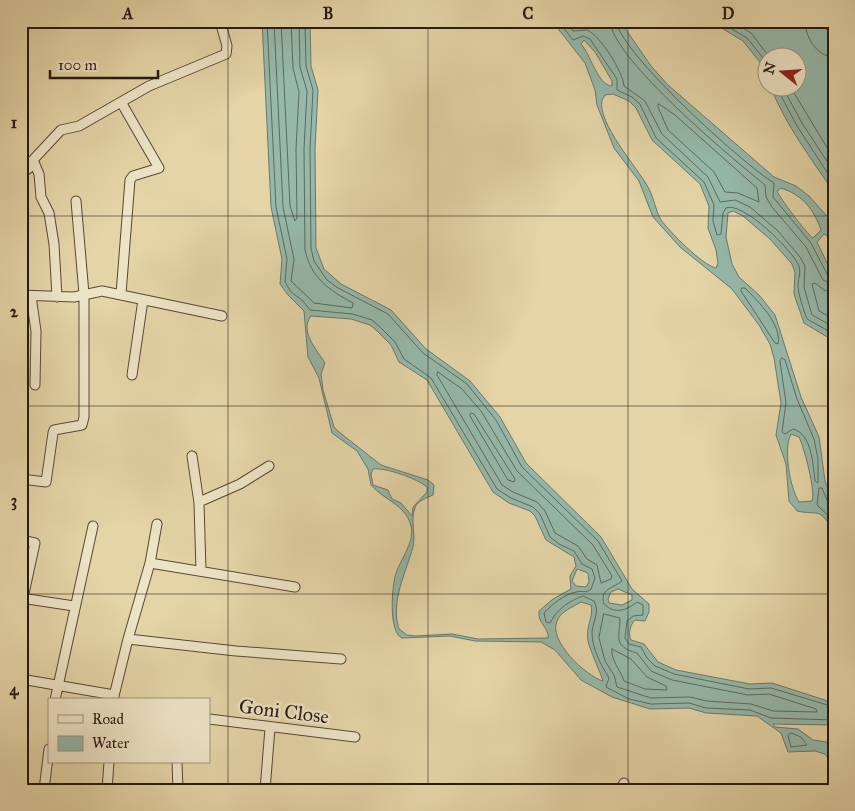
<svg xmlns="http://www.w3.org/2000/svg" width="855" height="811" viewBox="0 0 855 811" font-family="'IM FELL Great Primer',serif">
	<style>
		.water { fill: #95b8a9; stroke: #69796d; fill-rule: evenodd }
		.lines { fill: none; stroke-linecap: round; stroke-linejoin: round }
		.shore { stroke: #5e695e; stroke-width: 1 }
		.minor-casing { stroke: #564837; stroke-width: 11 }
		.minor { stroke: #ede3c5; stroke-width: 9 }
		.grid { fill: none; stroke: #261a12; stroke-width: 1; stroke-opacity: 0.55 }
		.labels { text-anchor: middle; dominant-baseline: central; stroke-width: 5; stroke-linejoin: round; paint-order: stroke }
		.street-label { font-size: 20px; fill: #261a12; stroke: #ede3c5 }
		.neatline { fill: none; stroke: #261a12; stroke-width: 2 }
		.grid-label { font-size: 16px; text-anchor: middle; font-weight: bold; fill: #261a12 }
	</style>
	<rect width="100%" height="100%" fill="#e4d4a6"/>
	<filter id="stains"><feTurbulence type="fractalNoise" baseFrequency=".004" numOctaves="4"/><feColorMatrix values="0 0 0 0 .2 0 0 0 0 .09 0 0 0 0 .02 0 0 0 .5 -.17"/></filter>
	<radialGradient id="worn" r=".72"><stop offset=".6" stop-color="#630" stop-opacity="0"/><stop offset="1" stop-color="#630" stop-opacity=".3"/></radialGradient>
	<!-- water -->
	<path class="water" d="M262 21H310L311 66 318 90 315 149 316 248 324 269 341 284 391 310 426 349 470 381 500 417 526 463 601 537 632 589 649 604V612L645 621 635 620C630 625 628 634 631 640L644 644 658 662 676 670 750 684 772 683 834 703V724L831 725 773 724 775 727 798 729 813 740 834 743V790H831L833 773 829 759 825 754 815 751 788 752 781 733 757 716 706 713 689 708 650 709 612 697 581 680 555 650 541 642 475 641 450 636 402 638C388 632 392 585 396 573 401 559 415 541 411 526 406 505 384 500 371 485L368 469 357 451 332 433 319 378 308 357 304 311 288 295 280 284 282 259 271 207ZM311 316 351 319 370 325 376 330 391 345 399 362 427 380 493 492 509 503 530 511 535 516 546 540 574 557 576 566 570 576 571 589 553 599 539 611C537 623 550 629 548 638L478 639 452 634 415 636 407 635 399 629C390 603 406 572 413 547 416 534 410 520 415 508 417 501 426 498 433 495L434 485 428 480 381 465 339 432 334 427 323 390 321 374 325 363C317 350 299 331 311 316ZM373 469C385 467 418 479 427 487V492L413 507 412 516 401 503 392 499 388 490 373 485 371 474ZM577 569 588 573 589 582 586 587 576 586 572 581ZM618 589 632 595V600L622 605 609 603 608 599 611 592ZM581 602 591 605C594 617 585 628 588 641 590 650 603 679 603 681 586 676 548 641 557 621 561 611 573 607 581 602Z
		M552 21H620L651 66 668 85 774 177 796 186 809 196 834 224V240L824 234 817 242 830 269 834 283V341L804 323 794 294 795 272 792 264 770 239 743 216 733 211 728 213 726 237 732 264 739 277 759 295 775 315 801 397 819 437 825 481 834 502V529C815 506 821 516 797 511L789 501 786 464 776 435 781 403 774 358 770 344 759 325 732 289 680 247 653 217 639 181 614 148 597 105 595 90 585 63ZM584 40 595 52 612 81V86C598 86 590 53 581 44ZM613 94 629 101 636 108 652 140 700 184 709 206 708 228 716 250 718 263 716 268C702 265 670 232 661 220 655 210 654 197 648 187 637 167 597 123 602 100L605 95ZM781 188C803 195 814 210 821 230L813 238C807 234 779 197 777 191ZM791 434 799 437C804 447 816 492 812 501L799 502C790 488 783 449 791 434Z
		M710 21H822L834 43V192C811 159 786 125 771 88H798V58H768L767 76 763 66 743 41Z"/>
	<g class="lines">
		<!-- shore -->
		<path class="shore" d="M267 21 276 207 287 259 285 282 291 292 303 301 310 310 353 314 372 320 380 327 395 342 404 359 431 378 497 489 511 498 533 507 540 514 550 537 559 544 574 551 582 564 592 569 595 578 591 589C585 594 583 590 576 592 565 594 551 605 544 613L546 622 550 623C557 609 569 601 583 596L594 601C600 612 593 621 592 632 592 649 601 665 609 678L606 687 629 699 651 704 689 703 706 708 750 710 771 718 834 720
			M274 21 283 207 294 259 291 281 314 303 352 308 353 303C329 290 311 278 305 250L304 149 307 91 300 67 299 21
			M281 21 290 206 295 221 297 218 296 149 299 92 293 68 291 21
			M305 21 306 66 313 90 310 149 311 248 314 261 327 280 338 288 388 314 423 353 467 384 496 420 522 467 598 541 622 581C614 588 599 589 604 604 615 615 627 610 637 602L643 605V615L633 616 627 621 625 638 629 644 641 647 647 658 655 666 674 674 749 689 771 688 834 707
			M558 21 573 40 583 36 590 39 617 79V90L632 97 640 104 656 138 704 182 714 205 713 221 717 235 721 234 723 213 726 208C743 201 793 251 799 266 801 273 798 279 798 286 798 293 804 312 807 319L834 334
			M566 21 573 31 587 30C600 35 623 72 624 86L645 101 662 134 708 177 720 202 735 200 750 207 778 231 800 257 805 266 804 287 812 315 834 327
			M610 21C612 59 733 159 765 185L766 197 772 207 806 247 823 280 834 285
			M616 21C620 53 743 164 774 183L773 197 811 243 828 276 834 278
			M718 21 747 38 768 64
			M731 21 751 33 770 58
			M805 21C805 37 817 57 834 57
			M777 88 797 126 834 183
			M783 88 802 123 834 172
			M791 88 834 159
			M659 104 675 115 757 188 759 202 738 193 725 192 714 172 668 130 658 107Z
			M742 288H745C758 301 782 325 778 344L775 343 741 291Z
			M834 292 824 290 815 283 812 284 819 311 834 319
			M782 358 785 360 797 399 814 439 818 459V483L815 481C813 465 812 434 793 429L785 434 782 432 786 403 780 361Z
			M438 372 462 389 481 411 517 471 593 545 612 576 611 579 601 583 597 565 587 559 578 546 555 533 545 511 537 502 513 492 502 485 437 375Z
			M471 413 474 414 515 479 514 482 508 480 470 416Z
			M834 503 828 502 822 488H819L817 505 834 521
			M604 614 620 618C620 637 612 646 637 653L651 671 672 680 748 695 769 694 816 709 817 712 773 711 751 704 707 701 690 697 651 698 617 687 614 675 605 661 599 638Z
			M612 649 631 659 647 677 666 686 667 690 645 689 624 681C621 671 610 659 612 649Z
			M791 733 801 737 807 745 791 747 788 736Z"/>
		<defs>
			<path id="minor" d="M121 102 159 168 133 176 130 180 121 294
				M33 160 39 174 41 197 49 213 54 244 57 297
				M21 174 33 165V160L61 130 79 126 149 86 226 54 227 46 220 21
				M21 295 74 297 102 291 222 316
				M31 296 36 331 35 385
				M132 375 143 300
				M192 456 199 503 201 571
				M21 479 46 482 53 433 54 430 82 425 84 417V294L76 201
				M199 502 240 484 269 466
				M21 540 35 543 23 598
				M150 563 295 587
				M21 598 74 606
				M128 639 236 651 341 659
				M21 679 114 695
				M55 700 93 526
				M113 700 128 639 150 563 157 524
				M209 719 355 737
				M177 762 178 790
				M44 790 49 749
				M107 790 109 762
				M265 790 270 728
				M620 790 624 783"/>
		</defs>
		<!-- minor casing -->
		<use href="#minor" class="minor-casing"/>
		<!-- minor -->
		<use href="#minor" class="minor"/>
	</g>
	<!-- grid -->
	<path class="grid" d="M228 21V790M428 21V790M628 21V790M21 216H834M21 406H834M21 594H834"/>
	<g class="labels">
		<!-- street labels -->
		<g class="street-label">
			<text transform="translate(284 711) rotate(7)">Goni Close</text>
		</g>
	</g>
	<!-- margin -->
	<rect width="855" height="811" fill="none" stroke="#e4d4a6" stroke-width="55"/>
	<!-- legend -->
	<rect x="48" y="698" width="162" height="65" fill="#ede3c5" stroke="#9d937d"/>
	<rect x="58" y="715" width="25" height="8" fill="#ede3c5" stroke="#9d937d"/>
	<text x="92" y="724" font-size="15" fill="#261a12">Road</text>
	<rect x="58" y="736" width="25" height="15" fill="#95b8a9" stroke="#9d937d"/>
	<text x="92" y="748" font-size="15" fill="#261a12">Water</text>
	<!-- north arrow -->
	<g transform="translate(782 72) rotate(287)"><circle r="24" fill="#ede3c5" stroke="#9d937d"/>
	<path d="M0-4L9 19L0 12L-9 19Z" fill="#8f2418"/>
	<text y="-8" font-size="14" font-weight="bold" text-anchor="middle" fill="#261a12">N</text>
	</g>
	<!-- scale -->
	<path d="M50 70v8h108v-8" fill="none" stroke="#261a12" stroke-width="2.5"/>
	<text x="58" y="70" font-size="15" fill="#261a12" stroke="#ede3c5" stroke-width="4" paint-order="stroke">100 m</text>
	<rect x="28" y="28" width="800" height="756" class="neatline"/>
	<g class="grid-label">
		<text x="128" y="19">A</text>
		<text x="328" y="19">B</text>
		<text x="528" y="19">C</text>
		<text x="728" y="19">D</text>
		<text x="14" y="128">1</text>
		<text x="14" y="317">2</text>
		<text x="14" y="506">3</text>
		<text x="14" y="695">4</text>
	</g>
	<rect width="100%" height="100%" filter="url(#stains)"/>
	<rect width="100%" height="100%" fill="url(#worn)"/>
</svg>
